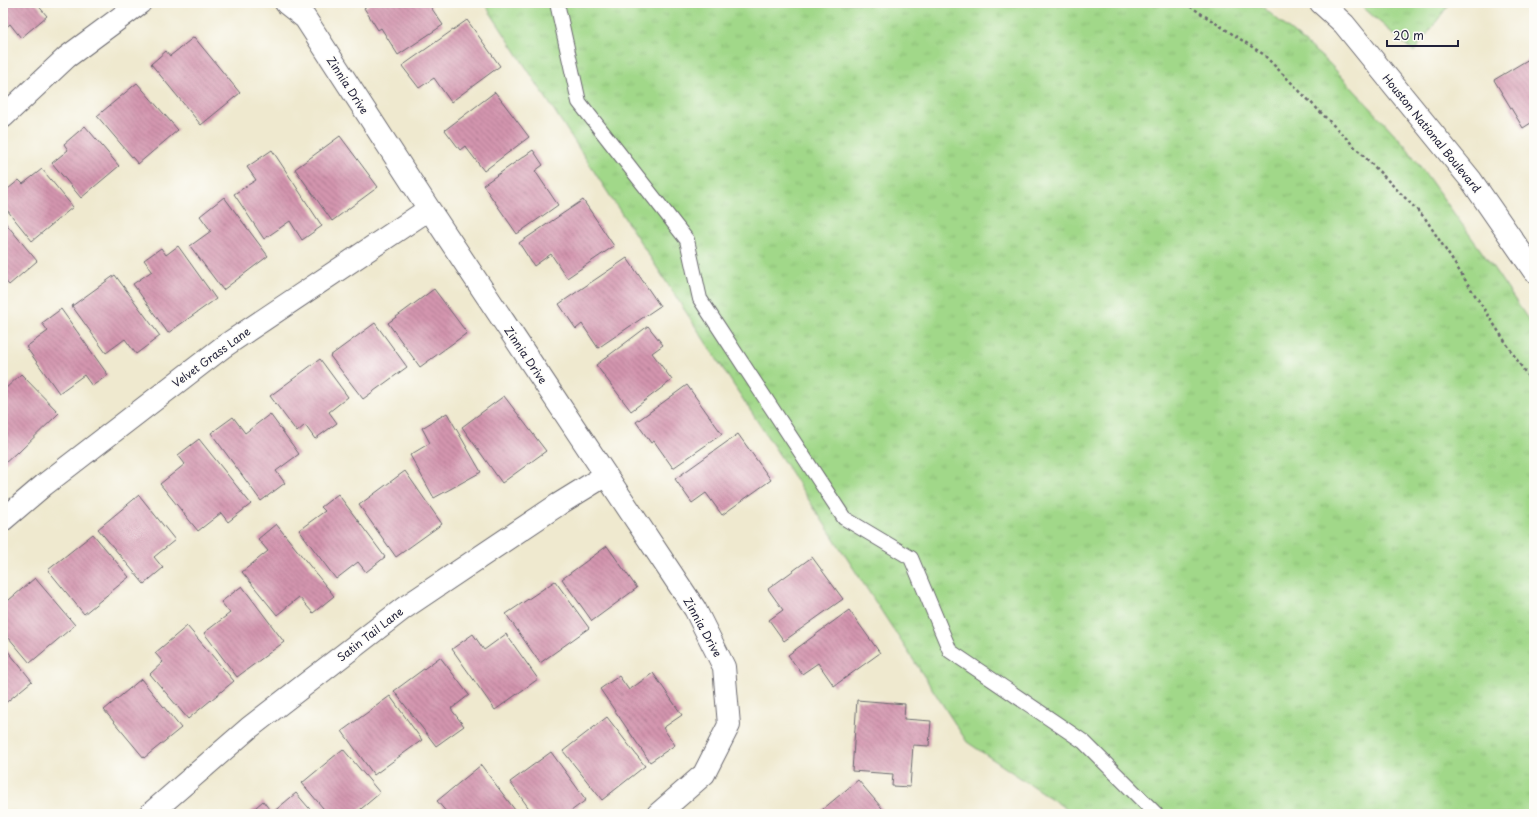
<svg xmlns="http://www.w3.org/2000/svg" width="1537" height="817" viewBox="0 0 1537 817" font-family="'Playpen Sans',sans-serif">
	<style>
		.grass { fill: url(#grass-tufts); stroke: #627d62 }
		.building { fill: url(#building-back-hatch) }
		.lines { fill: none; stroke-linecap: round; stroke-linejoin: round }
		.service-casing { stroke: #6a686f; stroke-width: 16 }
		.minor-casing { stroke: #6a686f; stroke-width: 24 }
		.path { stroke: #6a686f; stroke-width: 2.5; stroke-dasharray: 3 3; stroke-linecap: butt }
		.service { stroke: #fff; stroke-width: 14 }
		.minor { stroke: #fff; stroke-width: 22 }
		.labels { text-anchor: middle; dominant-baseline: central; stroke-width: 3; stroke-linejoin: round; paint-order: stroke }
		.street-label { font-size: 11px; fill: #22223b; stroke: #fdfcf7 }
	</style>
	<defs>
		<pattern id="grass-tufts" width="24" height="20" patternUnits="userSpaceOnUse"><rect width="24" height="20" fill="#a1d889"/><path d="M3 7l-1-3M5 7V3M7 7l1-3M15 17l-1-3M17 17v-4M19 17l1-3" fill="none" stroke="#8ab977"/></pattern>
		<pattern id="building-back-hatch" width="6" height="6" patternUnits="userSpaceOnUse"><rect width="6" height="6" fill="#d394ae"/><path d="M-1 5l2 2M0 0l6 6M5-1l2 2" fill="none" stroke="#ab788f"/></pattern>
	</defs>
	<rect width="100%" height="100%" fill="#fdfcf7"/>
	<filter id="ink" filterUnits="userSpaceOnUse"><feTurbulence type="fractalNoise" baseFrequency=".025" numOctaves="2"/><feDisplacementMap in="SourceGraphic" scale="8" xChannelSelector="R" yChannelSelector="G"/><feConvolveMatrix kernelMatrix="1 2 1 2 8 2 1 2 1" color-interpolation-filters="sRGB"/></filter>
	<filter id="wash" filterUnits="userSpaceOnUse"><feTurbulence type="fractalNoise" baseFrequency=".012" numOctaves="4" result="noise"/><feDisplacementMap in="SourceGraphic" scale="16" xChannelSelector="R" yChannelSelector="G"/><feGaussianBlur stdDeviation="0.9" result="paint"/><feColorMatrix in="noise" values="0 0 0 0 0 0 0 0 0 0 0 0 0 0 0 0 0 1.4 0 .05"/><feComposite in="paint" operator="in"/></filter>
	<g filter="url(#wash)">
		<rect width="100%" height="100%" fill="#efe9cf"/>
		<!-- grass -->
		<path class="grass" d="M484 3H1258L1329 63 1404 144 1490 263 1534 328V814H1074L967 742Z
			M1358 3H1450L1414 52Z"/>
		<g id="blocks">
			<!-- building -->
			<path class="building" d="M3 3H36L47 16 21 38 10 24 3 30Z
				M371 3H436L430 6 443 25 398 55 381 28 378 30 364 8Z
				M467 20 500 66 451 102 434 78 419 88 402 66Z
				M194 37 240 93 201 125 151 64 166 51 170 56Z
				M1534 56V121L1523 128 1494 80Z
				M137 83 178 130 138 164 97 116Z
				M495 92 529 137 484 171 465 146 460 150 445 130Z
				M85 126 119 166 81 198 52 163 68 150 64 144Z
				M340 136 378 187 332 221 295 169Z
				M272 150 322 226 302 240 290 221 264 239 234 194 256 180 247 167Z
				M533 150 543 165 535 171 558 205 517 234 483 185Z
				M42 169 73 207 32 241 3 205V193L19 180 23 184Z
				M224 197 268 256 223 290 190 246 211 231 200 216Z
				M583 200 614 246 567 278 551 254 534 266 519 243Z
				M3 220 37 261 9 285 3 278Z
				M178 246 216 299 168 333 133 284 152 271 144 260 161 248 166 255Z
				M627 258 660 306 598 348 582 324 576 329 559 304Z
				M115 275 160 336 136 354 125 339 106 353 72 306Z
				M434 289 467 333 420 367 388 323Z
				M61 309 108 375 92 386 84 375 59 393 26 347 48 331 42 323Z
				M375 323 407 367 363 399 330 356Z
				M648 326 663 345 652 353 672 380 631 411 596 365Z
				M320 359 348 397 329 412 337 423 315 439 305 425 297 432 270 396Z
				M21 374 59 413 18 453 17 452 3 465V431L7 427 3 423V391Z
				M687 385 722 434 673 468 654 441 651 443 636 422Z
				M504 396 546 451 502 483 462 427Z
				M447 413 481 472 434 498 410 455 430 443 422 428Z
				M270 414 299 454 276 471 285 483 261 501 211 433 233 417 245 433Z
				M738 434 771 480 722 515 706 493 692 503 675 479Z
				M199 439 251 504 228 522 221 513 198 531 160 484 185 464 178 455Z
				M405 471 442 524 396 557 359 505Z
				M338 494 385 557 366 572 358 562 336 579 299 530 325 511 321 507Z
				M139 495 175 540 154 557 163 568 144 584 98 529Z
				M276 524 334 596 313 613 299 597 277 615 242 572 268 551 258 539Z
				M93 534 129 577 84 614 48 570Z
				M607 546 637 588 592 621 562 579Z
				M812 557 843 599 784 641 769 620 783 610 768 589Z
				M35 578 75 625 30 663 3 631V605Z
				M555 581 589 628 540 663 506 614Z
				M242 586 284 642 237 677 204 633 230 613 221 602Z
				M849 610 880 653 834 686 818 663 802 674 788 655Z
				M187 626 234 681 188 719 150 674 163 662 155 653Z
				M473 634 484 650 506 634 538 679 495 710 452 649Z
				M3 645 32 681 3 705Z
				M440 657 469 695 451 709 464 726 436 746 394 691Z
				M653 673 682 715 663 728 675 745 650 762 600 689 619 676 629 690Z
				M141 679 181 728 144 758 104 710Z
				M390 696 422 740 374 775 342 731Z
				M857 700 905 704 904 719 931 721 929 746 913 745 910 787 892 786 893 774 852 771Z
				M607 717 645 766 602 800 563 751Z
				M343 749 380 793 355 814H328L302 783Z
				M551 752 586 800 567 814H533L510 782Z
				M481 765 518 814H448L437 801Z
				M858 780 887 814H817Z
				M296 793 314 814H248L263 801 272 813Z"/>
		</g>
	</g>
	<g filter="url(#ink)">
		<use href="#blocks" fill-opacity="0" stroke="#6a686f" stroke-width="1"/>
		<g class="lines">
			<defs>
				<path id="service" d="M557 3 579 102 687 240 700 299 844 518 911 558 950 651 1084 742 1156 814"/>
				<path id="minor" d="M286 3 305 18 429 209 695 609 724 667 729 725 704 774 658 814
					M1321 3 1344 24 1471 180 1534 271
					M3 117 67 57 140 3
					M3 520 44 485 223 347 429 209
					M150 814 249 728 404 608 559 504 606 475"/>
			</defs>
			<!-- service casing -->
			<use href="#service" class="service-casing"/>
			<!-- minor casing -->
			<use href="#minor" class="minor-casing"/>
			<!-- path -->
			<path class="path" d="M1185 3 1263 54 1425 218 1534 386"/>
			<!-- service -->
			<use href="#service" class="service"/>
			<!-- minor -->
			<use href="#minor" class="minor"/>
		</g>
	</g>
	<g class="labels">
		<!-- street labels -->
		<g class="street-label">
			<text transform="translate(348 85) rotate(57)">Zinnia Drive</text>
			<text transform="translate(1432 133) rotate(51)">Houston National Boulevard</text>
			<text transform="translate(526 355) rotate(56)">Zinnia Drive</text>
			<text transform="translate(211 357) rotate(-36)">Velvet Grass Lane</text>
			<text transform="translate(703 627) rotate(61)">Zinnia Drive</text>
			<text transform="translate(370 634) rotate(-38)">Satin Tail Lane</text>
		</g>
	</g>
	<!-- margin -->
	<rect width="1537" height="817" fill="none" stroke="#fdfcf7" stroke-width="16"/>
	<!-- scale -->
	<path d="M1387 40v6h71v-6" fill="none" stroke="#22223b" stroke-width="2"/>
	<text x="1393" y="40" font-size="12" fill="#22223b" stroke="#fdfcf7" stroke-width="3" paint-order="stroke">20 m</text>
</svg>
